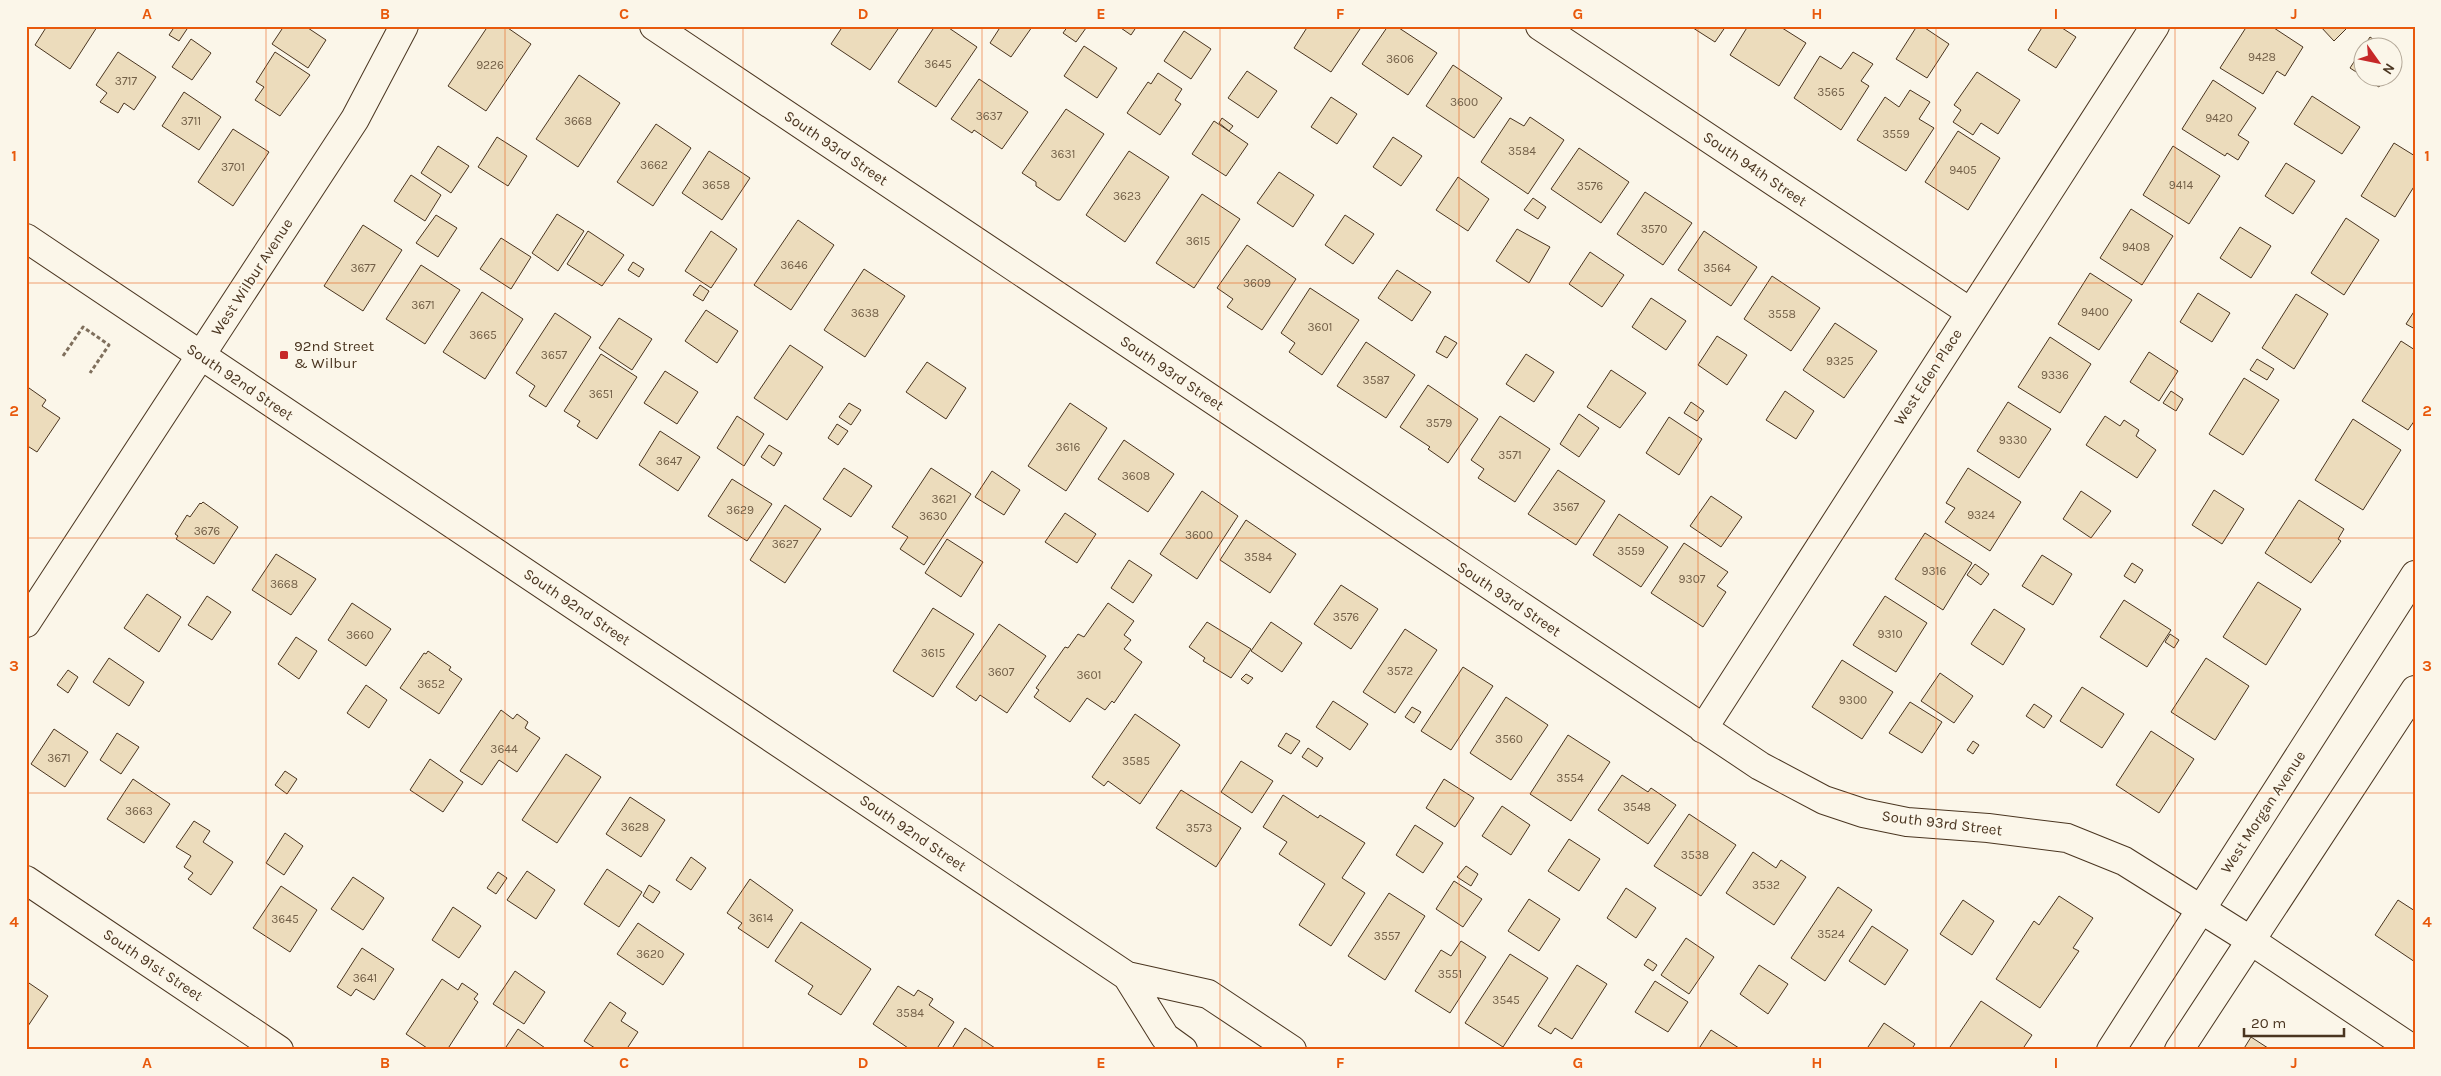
<svg xmlns="http://www.w3.org/2000/svg" width="2441" height="1076" viewBox="0 0 2441 1076" font-family="Karla,sans-serif">
	<style>
		.building { fill: #ecdcbc; stroke: #4a3520 }
		.lines { fill: none; stroke-linecap: round; stroke-linejoin: round }
		.street-casing { stroke: #4a3520; stroke-width: 30 }
		.secondary-casing { stroke: #4a3520; stroke-width: 30 }
		.path { stroke: #7f6f5c; stroke-width: 3; stroke-dasharray: 4 2.5; stroke-linecap: butt }
		.street { stroke: #fbf6e9; stroke-width: 28 }
		.secondary { stroke: #fbf6e9; stroke-width: 28 }
		.grid { fill: none; stroke: #e8590c; stroke-width: 1; stroke-opacity: 0.55 }
		.poi-dot { fill: #c62828; stroke: #fbf6e9; stroke-width: 2 }
		.labels { text-anchor: middle; dominant-baseline: central; stroke-width: 4; stroke-linejoin: round; paint-order: stroke }
		.number-label { font-size: 12px; fill: #725f47 }
		.street-label { font-size: 15px; fill: #4a3520; stroke: #fbf6e9 }
		.poi-label { font-size: 15px; fill: #4a3520; stroke: #fbf6e9; text-anchor: start }
		.neatline { fill: none; stroke: #e8590c; stroke-width: 2 }
		.grid-label { font-size: 16px; text-anchor: middle; font-weight: bold; fill: #e8590c }
	</style>
	<rect width="100%" height="100%" fill="#fbf6e9"/>
	<!-- building -->
	<path class="building" d="M47 26H96L97 27 70 69 35 45Z
		M175 26H184L187 29 179 41 169 35Z
		M284 26H305L326 40 308 68 272 44Z
		M488 26H505L531 44 486 111 448 86Z
		M843 26H900L870 70 831 44Z
		M935 26H946L977 47 936 107 898 82Z
		M1001 26 1032 27 1011 57 990 43Z
		M1068 26H1083L1086 28 1076 42 1063 33Z
		M1118 26H1137L1131 35Z
		M1308 26H1362L1331 72 1294 48Z
		M1388 26H1396L1437 53 1408 95 1362 64Z
		M1690 26H1726L1715 42Z
		M1748 26H1779L1806 43 1779 86 1730 55Z
		M1917 26H1922L1949 44 1927 78 1896 59Z
		M2043 26H2059L2076 37 2056 68 2028 50Z
		M2247 26H2271L2303 47 2285 76 2277 71 2263 94 2220 68Z
		M2320 26H2349L2334 41Z
		M1184 31 1211 49 1191 79 1164 61Z
		M2370 37 2386 48H2364V77L2350 68Z
		M191 39 211 53 192 80 172 67Z
		M1084 46 1117 68 1097 98 1064 76Z
		M118 52 156 77 134 110 124 103 118 113 100 102 107 93 96 85Z
		M275 52 310 75 280 116 255 100 264 87 256 82Z
		M1853 52 1873 64 1861 81 1869 86 1841 130 1794 98 1820 56 1841 69Z
		M1453 65 1502 98 1474 138 1426 106Z
		M1247 71 1277 91 1258 118 1228 98Z
		M1977 72 2020 100 1998 134 1981 123 1973 135 1953 122 1961 110 1954 105Z
		M1158 73 1182 89 1175 100 1181 104 1160 135 1127 113 1148 82 1151 84Z
		M579 75 620 103 578 167 536 139Z
		M2364 78H2385L2379 87Z
		M979 79 1028 112 1002 149 974 130 972 133 951 119Z
		M2213 80 2256 108 2238 135 2249 142 2238 160 2227 153 2225 156 2182 129Z
		M1910 90 1930 102 1919 119 1934 128 1906 171 1857 140 1885 97 1899 107Z
		M184 92 221 117 199 150 162 126Z
		M2312 96 2360 127 2342 154 2294 124Z
		M1331 97 1357 114 1337 144 1311 127Z
		M1066 109 1104 134 1060 200H1057L1036 186V182L1022 173Z
		M1530 117 1564 140 1528 194 1481 162 1510 118 1524 126Z
		M1222 118 1233 126 1229 131 1219 123Z
		M1214 121 1248 144 1226 176 1192 154Z
		M656 124 691 148 653 206 617 182Z
		M233 129 269 152 233 206 198 182Z
		M1958 131 2000 158 1968 210 1925 182Z
		M497 137 527 156 508 186 478 167Z
		M1393 137 1422 156 1401 186 1373 167Z
		M2394 143 2415 156V185L2395 217 2361 196Z
		M438 146 469 166 451 193 421 173Z
		M2173 146 2220 176 2189 224 2143 195Z
		M1579 148 1629 182 1601 223 1551 189Z
		M709 151 750 178 722 220 682 193Z
		M1129 151 1169 177 1125 242 1086 215Z
		M2286 163 2315 181 2293 214 2265 196Z
		M1279 172 1314 195 1293 227 1257 203Z
		M411 175 441 195 425 221 394 201Z
		M1458 177 1489 199 1468 231 1436 210Z
		M1645 192 1692 223 1663 265 1617 234Z
		M1202 194 1240 219 1194 288 1156 263Z
		M1533 198 1546 207 1538 219 1524 210Z
		M2131 209 2173 236 2142 285 2100 258Z
		M557 214 584 231 558 271 532 253Z
		M436 215 457 228 438 257 416 243Z
		M1345 215 1374 234 1353 264 1325 245Z
		M2346 218 2379 240 2344 295 2311 273Z
		M798 220 834 245 791 310 754 285Z
		M363 225 402 250 363 311 324 286Z
		M2240 227 2271 246 2251 278 2220 258Z
		M1517 229 1550 247 1529 283 1496 261Z
		M588 231 624 255 602 286 567 264Z
		M711 231 737 249 711 288 685 271Z
		M1704 231 1757 267 1731 306 1678 270Z
		M501 238 531 257 511 289 480 269Z
		M1247 245 1296 279 1262 330 1227 307 1233 299 1217 288Z
		M1590 252 1624 275 1602 307 1569 284Z
		M633 262 644 269 639 277 628 270Z
		M421 265 460 290 425 344 386 319Z
		M864 269 905 296 865 357 824 330Z
		M1397 270 1431 292 1412 321 1378 298Z
		M2090 273 2132 300 2099 350 2058 324Z
		M1772 276 1820 308 1791 351 1744 319Z
		M700 285 709 291 703 301 693 295Z
		M1310 288 1359 320 1322 375 1289 352 1295 343 1281 333Z
		M482 292 523 319 485 379 443 352Z
		M2198 293 2230 313 2212 342 2180 322Z
		M2296 294 2328 314 2294 369 2262 348Z
		M1651 298 1686 321 1666 350 1632 327Z
		M706 310 738 331 717 363 685 341Z
		M2415 310V329L2406 324Z
		M555 313 591 337 546 407 529 396 535 386 516 373Z
		M619 318 652 339 632 370 599 348Z
		M1835 323 1877 351 1844 398 1803 370Z
		M1445 336 1457 343 1447 358 1436 352Z
		M1717 336 1747 355 1727 385 1698 365Z
		M2050 337 2091 364 2060 413 2018 387Z
		M2401 341 2415 350V420L2408 430 2362 401Z
		M1366 342 1415 375 1386 418 1337 386Z
		M790 345 823 367 787 420 754 398Z
		M2149 352 2178 371 2159 401 2130 382Z
		M601 354 637 377 597 439 577 426 580 421 564 411Z
		M1526 354 1554 372 1534 402 1506 384Z
		M2257 359 2274 369 2267 380 2250 370Z
		M927 362 966 388 946 419 906 392Z
		M1611 370 1646 393 1620 428 1587 407Z
		M665 371 698 392 677 424 644 403Z
		M2244 378 2279 400 2243 455 2209 434Z
		M1428 385 1478 419 1448 463 1428 449 1430 447 1400 427Z
		M29 388 46 400 42 406 60 418 37 452 26 445V392Z
		M1785 391 1814 411 1796 439 1766 420Z
		M2171 391 2183 399 2176 411 2163 403Z
		M1691 402 1704 411 1697 421 1684 413Z
		M2008 402 2051 429 2019 478 1977 451Z
		M849 403 861 410 851 425 839 417Z
		M1070 403 1107 428 1066 491 1028 466Z
		M1579 414 1599 428 1579 457 1560 444Z
		M737 416 764 434 744 466 717 448Z
		M1500 416 1550 449 1515 502 1478 478 1484 469 1471 460Z
		M2105 416 2120 426 2124 420 2139 430 2136 436 2156 450 2137 478 2086 445Z
		M1669 417 1702 439 1679 475 1646 453Z
		M2353 419 2401 450 2363 510 2315 480Z
		M837 424 848 431 838 445 828 438Z
		M660 431 700 457 678 491 639 465Z
		M1124 440 1174 474 1148 512 1098 479Z
		M769 445 782 453 774 466 761 457Z
		M844 468 872 486 851 517 823 499Z
		M931 468 971 494 924 565 900 549 908 537 892 527Z
		M1968 468 2021 502 1990 551 1945 522 1955 508 1946 503Z
		M1558 470 1605 501 1576 545 1528 514Z
		M992 471 1020 490 1004 515 975 497Z
		M732 479 772 504 747 541 708 516Z
		M2214 490 2244 509 2222 544 2192 525Z
		M1202 491 1238 516 1197 579 1160 554Z
		M2081 491 2111 511 2091 538 2063 519Z
		M1711 496 1742 517 1721 547 1690 526Z
		M2299 500 2344 529 2338 539 2341 541 2311 583 2265 553Z
		M203 502 238 527 214 564 176 539 178 536 175 534 187 515 190 517 200 503 201 504Z
		M785 505 821 529 785 583 750 560Z
		M1065 513 1096 534 1077 563 1045 542Z
		M1619 514 1668 547 1641 587 1593 555Z
		M1246 520 1296 554 1270 593 1220 560Z
		M1925 533 1972 563 1943 610 1895 579Z
		M947 539 983 562 961 597 925 573Z
		M1684 543 1728 572 1717 586 1726 592 1703 627 1651 593Z
		M276 554 316 579 291 615 252 590Z
		M2042 555 2072 574 2053 605 2022 586Z
		M1129 560 1152 575 1133 603 1111 588Z
		M2132 563 2143 570 2135 583 2124 576Z
		M1975 564 1989 574 1981 585 1967 575Z
		M2258 582 2301 609 2266 665 2223 637Z
		M1341 585 1378 609 1351 649 1314 624Z
		M147 594 181 617 159 652 124 628Z
		M207 596 231 612 212 640 188 625Z
		M1885 596 1927 623 1896 672 1853 645Z
		M2124 600 2171 630 2147 667 2100 637Z
		M352 603 391 629 366 666 328 640Z
		M1108 603 1134 621 1124 635 1131 640 1124 649 1142 662 1114 703 1112 701 1105 710 1087 698 1070 722 1034 697 1039 690 1036 688 1065 647 1068 648 1078 634 1084 637Z
		M933 608 974 634 933 697 893 671Z
		M1994 609 2025 629 2003 665 1971 644Z
		M1207 622 1251 649 1231 678 1203 661 1205 658 1189 647Z
		M1271 622 1302 643 1282 672 1251 651Z
		M999 624 1046 656 1007 713 980 695 976 701 956 687Z
		M1405 629 1437 650 1395 713 1363 692Z
		M2170 634 2179 640 2174 648 2165 642Z
		M296 637 317 651 299 679 278 664Z
		M428 651 451 667 449 670 462 679 439 714 400 688 424 653 426 654Z
		M109 658 144 682 129 706 93 682Z
		M2206 658 2249 686 2215 740 2171 712Z
		M1842 660 1893 692 1862 739 1812 707Z
		M1463 667 1493 686 1451 750 1421 731Z
		M68 670 78 677 68 693 57 685Z
		M1940 673 1973 696 1954 723 1921 701Z
		M1246 674 1253 678 1248 684 1241 679Z
		M366 685 387 700 369 728 347 713Z
		M2082 687 2124 714 2102 748 2060 721Z
		M1506 697 1548 725 1511 780 1470 753Z
		M1333 701 1368 724 1350 750 1316 727Z
		M1910 702 1942 722 1922 753 1889 733Z
		M2034 704 2052 716 2044 728 2026 716Z
		M1412 707 1421 712 1414 723 1405 717Z
		M501 710 513 719 517 714 528 722 525 728 540 738 517 772 499 760 482 785 460 771Z
		M1135 714 1180 745 1140 804 1108 781 1104 786 1092 777Z
		M54 729 88 752 65 787 31 764Z
		M2151 731 2194 759 2159 813 2116 785Z
		M117 733 139 747 121 774 100 760Z
		M1286 733 1300 741 1291 754 1278 746Z
		M1568 735 1610 762 1571 821 1530 794Z
		M1973 741 1979 745 1973 754 1967 750Z
		M1308 748 1323 758 1317 767 1302 757Z
		M566 754 601 777 557 843 522 820Z
		M430 759 463 782 443 812 410 790Z
		M1241 761 1273 781 1252 813 1221 792Z
		M285 771 297 779 287 794 275 785Z
		M1622 775 1648 792 1651 788 1676 805 1648 844 1598 810Z
		M133 779 170 804 144 843 107 819Z
		M1444 779 1474 798 1455 827 1426 808Z
		M1181 790 1241 828 1216 867 1156 828Z
		M1283 795 1318 818 1320 815 1365 843 1342 878 1365 893 1331 946 1299 925 1325 884 1279 854 1287 842 1263 827Z
		M630 797 665 820 641 857 606 834Z
		M1502 806 1530 825 1511 855 1482 836Z
		M1689 814 1736 845 1701 896 1654 866Z
		M194 821 210 831 203 842 233 862 211 895 188 879 193 873 184 867 191 856 176 847Z
		M1415 825 1443 843 1423 873 1396 855Z
		M285 833 303 846 284 875 266 863Z
		M1569 839 1600 859 1579 891 1548 871Z
		M1753 852 1776 868 1781 860 1806 877 1774 925 1726 893Z
		M691 857 706 868 691 890 676 880Z
		M1466 866 1478 874 1471 886 1457 877Z
		M607 869 642 892 619 927 584 904Z
		M527 871 555 890 536 919 507 900Z
		M498 872 507 878 496 894 487 888Z
		M353 877 384 898 363 930 331 909Z
		M750 879 793 910 768 948 738 928 742 923 727 913Z
		M1454 881 1482 899 1463 927 1436 909Z
		M649 885 660 892 653 903 643 896Z
		M281 886 317 910 290 952 253 928Z
		M1838 887 1872 910 1825 981 1791 958Z
		M1626 888 1656 908 1636 938 1607 918Z
		M1389 893 1425 916 1385 980 1348 956Z
		M2059 896 2093 918 2073 948 2079 951 2040 1008 1996 979 2034 921 2039 925Z
		M1529 899 1560 919 1539 951 1508 931Z
		M1963 900 1994 921 1972 955 1940 934Z
		M2398 900 2415 911V962L2375 935Z
		M453 907 481 926 459 958 432 940Z
		M801 922 871 969 841 1015 808 994 813 986 775 961Z
		M638 923 684 954 663 985 617 954Z
		M1872 926 1908 950 1885 985 1849 961Z
		M1686 938 1714 957 1689 994 1661 975Z
		M1461 941 1486 957 1450 1013 1415 991 1441 950 1451 956Z
		M362 948 394 969 374 1000 356 989 351 996 337 987Z
		M1510 954 1548 978 1503 1047 1465 1023Z
		M1648 959 1657 965 1653 971 1644 965Z
		M1577 965 1607 984 1572 1039 1555 1028 1551 1034 1538 1026Z
		M1759 965 1788 984 1768 1014 1740 994Z
		M515 971 545 992 524 1024 493 1004Z
		M442 979 458 990 462 983 478 994 474 999 478 1002 447 1050H430L406 1034Z
		M26 981 48 996 26 1029Z
		M1655 981 1688 1002 1668 1032 1635 1012Z
		M898 986 914 996 918 990 933 999 929 1005 954 1022 936 1050H911L873 1024Z
		M1981 1001 2032 1035 2022 1050H1948Z
		M610 1002 626 1013 621 1021 638 1032 626 1050H598L584 1041Z
		M1884 1023 1915 1044 1911 1050H1866Z
		M965 1028 998 1050H951Z
		M518 1029 548 1050H504Z
		M1711 1030 1742 1050H1698Z
		M2251 1037 2271 1050H2243Z"/>
	<g class="lines">
		<defs>
			<path id="street" d="M654 26 1760 766 1824 800 1863 813 1907 822 1988 828 2067 838 2124 861 2250 940 2414 1050
				M1540 26 1970 312
				M26 623 355 119 404 26
				M1703 729 2155 26
				M26 880 279 1050"/>
			<path id="secondary" d="M26 238 1127 976 1208 994 1292 1050
				M1127 976 1165 1037 1183 1050
				M2111 1050 2415 575
				M2179 1050 2415 690"/>
		</defs>
		<!-- street casing -->
		<use href="#street" class="street-casing"/>
		<!-- secondary casing -->
		<use href="#secondary" class="secondary-casing"/>
		<!-- path -->
		<path class="path" d="M63 356 83 327 109 345 90 373"/>
		<!-- street -->
		<use href="#street" class="street"/>
		<!-- secondary -->
		<use href="#secondary" class="secondary"/>
	</g>
	<!-- grid -->
	<path class="grid" d="M266 26V1050M505 26V1050M743 26V1050M982 26V1050M1220 26V1050M1459 26V1050M1698 26V1050M1936 26V1050M2175 26V1050M26 283H2415M26 538H2415M26 793H2415"/>
	<!-- markers -->
	<rect class="poi-dot" x="279" y="350" width="10" height="10" rx="2.5"/>
	<g class="labels">
		<!-- number labels -->
		<g class="number-label">
			<text x="2262" y="57">9428</text>
			<text x="1400" y="59">3606</text>
			<text x="938" y="64">3645</text>
			<text x="490" y="65">9226</text>
			<text x="126" y="81">3717</text>
			<text x="1831" y="92">3565</text>
			<text x="1464" y="102">3600</text>
			<text x="989" y="116">3637</text>
			<text x="2219" y="118">9420</text>
			<text x="191" y="121">3711</text>
			<text x="578" y="121">3668</text>
			<text x="1896" y="134">3559</text>
			<text x="1522" y="151">3584</text>
			<text x="1063" y="154">3631</text>
			<text x="654" y="165">3662</text>
			<text x="233" y="167">3701</text>
			<text x="1963" y="170">9405</text>
			<text x="716" y="185">3658</text>
			<text x="2181" y="185">9414</text>
			<text x="1590" y="186">3576</text>
			<text x="1127" y="196">3623</text>
			<text x="1654" y="229">3570</text>
			<text x="1198" y="241">3615</text>
			<text x="2136" y="247">9408</text>
			<text x="794" y="265">3646</text>
			<text x="363" y="268">3677</text>
			<text x="1717" y="268">3564</text>
			<text x="1257" y="283">3609</text>
			<text x="423" y="305">3671</text>
			<text x="2095" y="312">9400</text>
			<text x="865" y="313">3638</text>
			<text x="1782" y="314">3558</text>
			<text x="1320" y="327">3601</text>
			<text x="483" y="335">3665</text>
			<text x="554" y="355">3657</text>
			<text x="1840" y="361">9325</text>
			<text x="2055" y="375">9336</text>
			<text x="1376" y="380">3587</text>
			<text x="601" y="394">3651</text>
			<text x="1439" y="423">3579</text>
			<text x="2013" y="440">9330</text>
			<text x="1068" y="447">3616</text>
			<text x="1510" y="455">3571</text>
			<text x="669" y="461">3647</text>
			<text x="1136" y="476">3608</text>
			<text x="944" y="499">3621</text>
			<text x="1566" y="507">3567</text>
			<text x="740" y="510">3629</text>
			<text x="1981" y="515">9324</text>
			<text x="933" y="516">3630</text>
			<text x="207" y="531">3676</text>
			<text x="1199" y="535">3600</text>
			<text x="785" y="544">3627</text>
			<text x="1631" y="551">3559</text>
			<text x="1258" y="557">3584</text>
			<text x="1934" y="571">9316</text>
			<text x="1692" y="579">9307</text>
			<text x="284" y="584">3668</text>
			<text x="1346" y="617">3576</text>
			<text x="1890" y="634">9310</text>
			<text x="360" y="635">3660</text>
			<text x="933" y="653">3615</text>
			<text x="1400" y="671">3572</text>
			<text x="1001" y="672">3607</text>
			<text x="1089" y="675">3601</text>
			<text x="431" y="684">3652</text>
			<text x="1853" y="700">9300</text>
			<text x="1509" y="739">3560</text>
			<text x="504" y="749">3644</text>
			<text x="59" y="758">3671</text>
			<text x="1136" y="761">3585</text>
			<text x="1570" y="778">3554</text>
			<text x="1637" y="807">3548</text>
			<text x="139" y="811">3663</text>
			<text x="635" y="827">3628</text>
			<text x="1199" y="828">3573</text>
			<text x="1695" y="855">3538</text>
			<text x="1766" y="885">3532</text>
			<text x="761" y="918">3614</text>
			<text x="285" y="919">3645</text>
			<text x="1831" y="934">3524</text>
			<text x="1387" y="936">3557</text>
			<text x="650" y="954">3620</text>
			<text x="1450" y="974">3551</text>
			<text x="365" y="978">3641</text>
			<text x="1506" y="1000">3545</text>
			<text x="910" y="1013">3584</text>
		</g>
		<!-- street labels -->
		<g class="street-label">
			<text transform="translate(836 148) rotate(34)">South 93rd Street</text>
			<text transform="translate(1755 169) rotate(34)">South 94th Street</text>
			<text transform="translate(252 277) rotate(-57)">West Wilbur Avenue</text>
			<text transform="translate(1172 373) rotate(34)">South 93rd Street</text>
			<text transform="translate(1928 377) rotate(-57)">West Eden Place</text>
			<text transform="translate(240 382) rotate(34)">South 92nd Street</text>
			<text transform="translate(1509 599) rotate(34)">South 93rd Street</text>
			<text transform="translate(577 607) rotate(34)">South 92nd Street</text>
			<text transform="translate(2263 812) rotate(-57)">West Morgan Avenue</text>
			<text transform="translate(1942 823) rotate(7)">South 93rd Street</text>
			<text transform="translate(913 833) rotate(34)">South 92nd Street</text>
			<text transform="translate(153 965) rotate(34)">South 91st Street</text>
		</g>
		<!-- poi labels -->
		<g class="poi-label">
			<text x="294" y="346">92nd Street<tspan x="294" dy="17">&amp; Wilbur</tspan></text>
		</g>
	</g>
	<!-- border -->
	<rect width="2441" height="1076" fill="none" stroke="#fbf6e9" stroke-width="55"/>
	<!-- north arrow -->
	<g transform="translate(2378 62) rotate(123)"><circle r="24" fill="#fbf6e9" stroke="#b4a999"/>
	<path d="M0-4L9 19L0 12L-9 19Z" fill="#c62828"/>
	<text y="-8" font-size="14" font-weight="bold" text-anchor="middle" fill="#4a3520">N</text>
	</g>
	<!-- scale -->
	<path d="M2244 1028v8h100v-8" fill="none" stroke="#4a3520" stroke-width="2.5"/>
	<text x="2251" y="1028" font-size="15" fill="#4a3520" stroke="#fbf6e9" stroke-width="4" paint-order="stroke">20 m</text>
	<rect x="28" y="28" width="2386" height="1020" class="neatline"/>
	<g class="grid-label">
		<text x="147" y="19">A</text>
		<text x="385" y="19">B</text>
		<text x="624" y="19">C</text>
		<text x="863" y="19">D</text>
		<text x="1101" y="19">E</text>
		<text x="1340" y="19">F</text>
		<text x="1578" y="19">G</text>
		<text x="1817" y="19">H</text>
		<text x="2056" y="19">I</text>
		<text x="2294" y="19">J</text>
		<text x="14" y="161">1</text>
		<text x="2427" y="161">1</text>
		<text x="14" y="416">2</text>
		<text x="2427" y="416">2</text>
		<text x="14" y="671">3</text>
		<text x="2427" y="671">3</text>
		<text x="14" y="927">4</text>
		<text x="2427" y="927">4</text>
		<text x="147" y="1068">A</text>
		<text x="385" y="1068">B</text>
		<text x="624" y="1068">C</text>
		<text x="863" y="1068">D</text>
		<text x="1101" y="1068">E</text>
		<text x="1340" y="1068">F</text>
		<text x="1578" y="1068">G</text>
		<text x="1817" y="1068">H</text>
		<text x="2056" y="1068">I</text>
		<text x="2294" y="1068">J</text>
	</g>
</svg>
